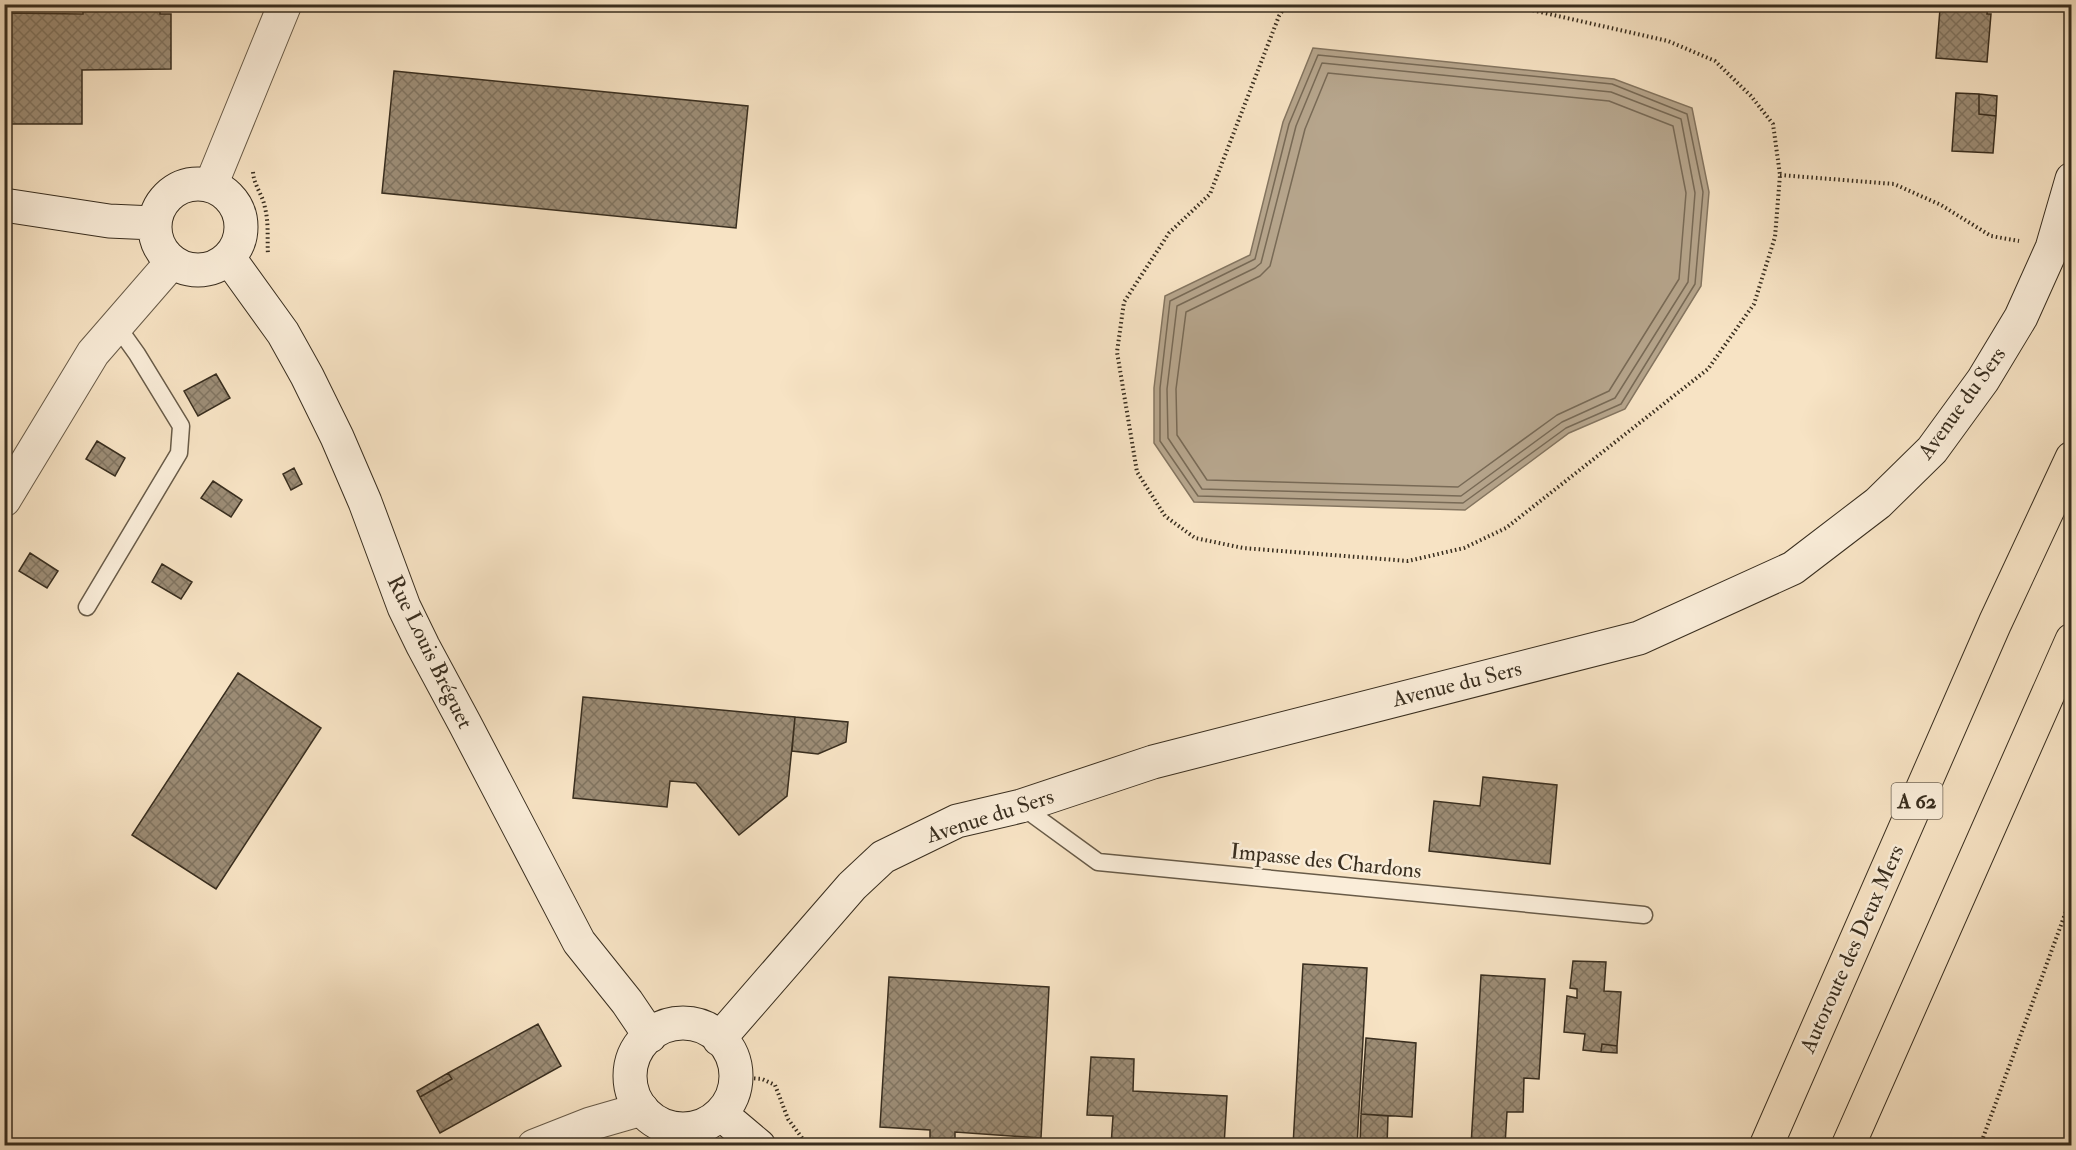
<svg xmlns="http://www.w3.org/2000/svg" width="2076" height="1150" viewBox="0 0 2076 1150" font-family="'IM FELL Double Pica',serif">
	<style>
		.water { fill: #b6a58c; stroke: #847560; stroke-width: 1.5 }
		.lines { fill: none; stroke-linecap: round; stroke-linejoin: round }
		.shore { stroke: #786a56; stroke-width: 1.5 }
		.building { fill: url(#building-cross-hatch); stroke: #392e1f; stroke-width: 1.5 }
		.lane-casing { stroke: #685b48; stroke-width: 19 }
		.street-casing { stroke: #685b48; stroke-width: 35 }
		.secondary-casing { stroke: #392e1f; stroke-width: 35 }
		.highway-casing { stroke: #392e1f; stroke-width: 35 }
		.path { stroke: #392e1f; stroke-width: 4; stroke-dasharray: 1.5 3; stroke-linecap: butt }
		.lane { stroke: #faedd9; stroke-width: 16 }
		.street { stroke: #faedd9; stroke-width: 33 }
		.secondary { stroke: #faedd9; stroke-width: 33 }
		.highway { stroke: #f7e3c4; stroke-width: 33 }
		.labels { text-anchor: middle; dominant-baseline: central; stroke-width: 5; stroke-linejoin: round; paint-order: stroke }
		.shield { fill: #faedd9; stroke: #736757; stroke-width: 1.5 }
		.shield-label { font-size: 21px; font-weight: bold; fill: #392e1f }
		.street-label { font-size: 22px; fill: #392e1f; stroke: #faedd9 }
	</style>
	<defs>
		<pattern id="building-cross-hatch" width="8" height="8" patternUnits="userSpaceOnUse" patternTransform="scale(1.5)"><rect width="8" height="8" fill="#9c8c75"/><path d="M0 0l8 8M0 8l8-8" fill="none" stroke="#80735f"/></pattern>
	</defs>
	<rect width="100%" height="100%" fill="#f7e3c4"/>
	<filter id="stains"><feTurbulence type="fractalNoise" baseFrequency=".00333" numOctaves="4"/><feColorMatrix values="0 0 0 0 .2 0 0 0 0 .09 0 0 0 0 .02 0 0 0 .5 -.17"/></filter>
	<radialGradient id="worn" r=".72"><stop offset=".6" stop-color="#630" stop-opacity="0"/><stop offset="1" stop-color="#630" stop-opacity=".3"/></radialGradient>
	<!-- water -->
	<path class="water" d="M1313 48 1614 79 1692 108 1709 192 1701 286 1625 409 1569 433 1465 510 1194 502 1154 443V388L1165 296 1250 255 1283 122Z"/>
	<g class="lines">
		<!-- shore -->
		<path class="shore" d="M1318 55 1612 84 1687 114 1703 192 1695 284 1621 404 1566 428 1463 503 1198 496 1160 441V388L1170 301 1255 259 1289 124Z
			M1322 63 1611 92 1681 119 1695 193 1688 282 1615 398 1562 422 1461 496 1202 489 1168 438 1167 389 1177 306 1255 268 1261 263 1296 126Z
			M1328 73 1609 101 1673 126 1686 193 1679 279 1609 391 1557 415 1458 487 1207 480 1177 435 1176 389 1186 312 1260 276 1270 266 1305 129Z"/>
	</g>
	<!-- building -->
	<path class="building" d="M83 4H160V14H171V69L82 70V124H4V13L83 14Z
		M1946 4H1988L1987 14H1991L1987 62 1936 58 1940 9 1946 10Z
		M394 71 748 106 736 228 382 193Z
		M1956 93 1979 94V114L1996 116 1993 153 1952 151Z
		M1979 94 1997 96 1996 116 1979 114Z
		M216 374 230 398 198 416 184 391Z
		M97 441 125 458 115 476 86 459Z
		M294 468 302 484 291 490 283 474Z
		M213 481 242 500 231 517 201 498Z
		M30 553 58 571 47 588 19 571Z
		M162 564 192 582 181 599 152 582Z
		M238 673 321 728 216 889 132 835Z
		M583 697 795 717 787 796 739 835 696 783 670 781 667 807 573 798Z
		M795 717 848 722 846 742 818 754 792 751Z
		M1483 777 1557 785 1550 864 1429 851 1434 801 1480 806Z
		M1573 961 1606 962 1604 991 1621 992 1617 1046 1602 1044 1601 1052 1583 1050 1585 1034 1564 1032 1567 996 1577 998V989L1570 988Z
		M1303 964 1367 968 1357 1146H1293Z
		M1481 975 1545 979 1539 1079 1524 1078 1523 1112H1507L1505 1146H1471Z
		M889 977 1049 987 1041 1138 955 1132V1144L930 1143V1130L880 1127Z
		M538 1024 561 1066 440 1133 420 1097 452 1079 448 1073Z
		M1366 1038 1416 1043 1412 1117 1361 1114Z
		M1602 1044 1617 1046V1053L1601 1052Z
		M1091 1057 1134 1059 1133 1091 1227 1096 1224 1146H1111L1113 1116 1087 1115Z
		M448 1073 452 1079 420 1097 417 1091Z
		M1361 1114 1388 1116 1387 1146H1360Z"/>
	<g class="lines">
		<defs>
			<path id="lane" d="M87 607 179 453 181 426 137 354 117 326
				M1021 806 1098 862 1644 915"/>
			<path id="street" d="M211 185 285 4
				M4 500 93 353 172 262
				M534 1146 590 1124 642 1109"/>
			<path id="secondary" d="M155 227a43 43 0 1 1 86 0a43 43 0 1 1-86 0Z
				M4 205 109 221 154 223
				M229 258 283 333 307 376 337 437 365 502 404 607 423 646 465 724 579 942 627 1002 650 1036
				M630 1076a53 53 0 1 1 106 0a53 53 0 1 1-106 0Z
				M719 1039 852 886 883 857 957 821 1021 806 1153 762 1639 638 1793 568 1878 503 1932 450 1983 380 2021 317 2052 248 2072 179
				M721 1114 759 1146"/>
			<path id="highway" d="M1766 1146 1995 623 2072 458
				M1848 1146 2072 640"/>
		</defs>
		<!-- lane casing -->
		<use href="#lane" class="lane-casing"/>
		<!-- street casing -->
		<use href="#street" class="street-casing"/>
		<!-- secondary casing -->
		<use href="#secondary" class="secondary-casing"/>
		<!-- highway casing -->
		<use href="#highway" class="highway-casing"/>
		<!-- path -->
		<path class="path" d="M1287 4 1279 16 1210 194 1169 233 1124 302 1117 352 1137 472 1165 516 1195 538 1243 548 1408 561 1464 548 1506 528 1708 369 1754 304 1775 237 1780 175 1773 124 1751 96 1715 61 1668 41 1505 4
			M253 172C254 186 263 195 265 208 269 223 267 239 268 255
			M1780 175 1894 184 1941 205 1991 236 2019 241
			M736 1077 762 1079 775 1085 788 1119 808 1146
			M1980 1146 2072 895"/>
		<!-- lane -->
		<use href="#lane" class="lane"/>
		<!-- street -->
		<use href="#street" class="street"/>
		<!-- secondary -->
		<use href="#secondary" class="secondary"/>
		<!-- highway -->
		<use href="#highway" class="highway"/>
	</g>
	<g class="labels">
		<!-- shield labels -->
		<rect class="shield" x="1891.5" y="783" width="51" height="36" rx="4.5"/>
		<g class="shield-label">
			<text x="1917" y="801">A 62</text>
		</g>
		<!-- street labels -->
		<g class="street-label">
			<text transform="translate(1962 403) rotate(-54)">Avenue du Sers</text>
			<text transform="translate(430 652) rotate(64)">Rue Louis Bréguet</text>
			<text transform="translate(1457 684) rotate(-14)">Avenue du Sers</text>
			<text transform="translate(990 816) rotate(-18)">Avenue du Sers</text>
			<text transform="translate(1326 861) rotate(6)">Impasse des Chardons</text>
			<text transform="translate(1852 949) rotate(-66)">Autoroute des Deux Mers</text>
		</g>
	</g>
	<!-- margin -->
	<rect width="2076" height="1150" fill="none" stroke="#f7e3c4" stroke-width="24"/>
	<rect x="6" y="6" width="2064" height="1138" fill="none" stroke="#392e1f" stroke-width="3"/>
	<rect x="12" y="12" width="2052" height="1126" fill="none" stroke="#392e1f" stroke-width="1.5"/>
	<rect width="100%" height="100%" filter="url(#stains)"/>
	<rect width="100%" height="100%" fill="url(#worn)"/>
</svg>
